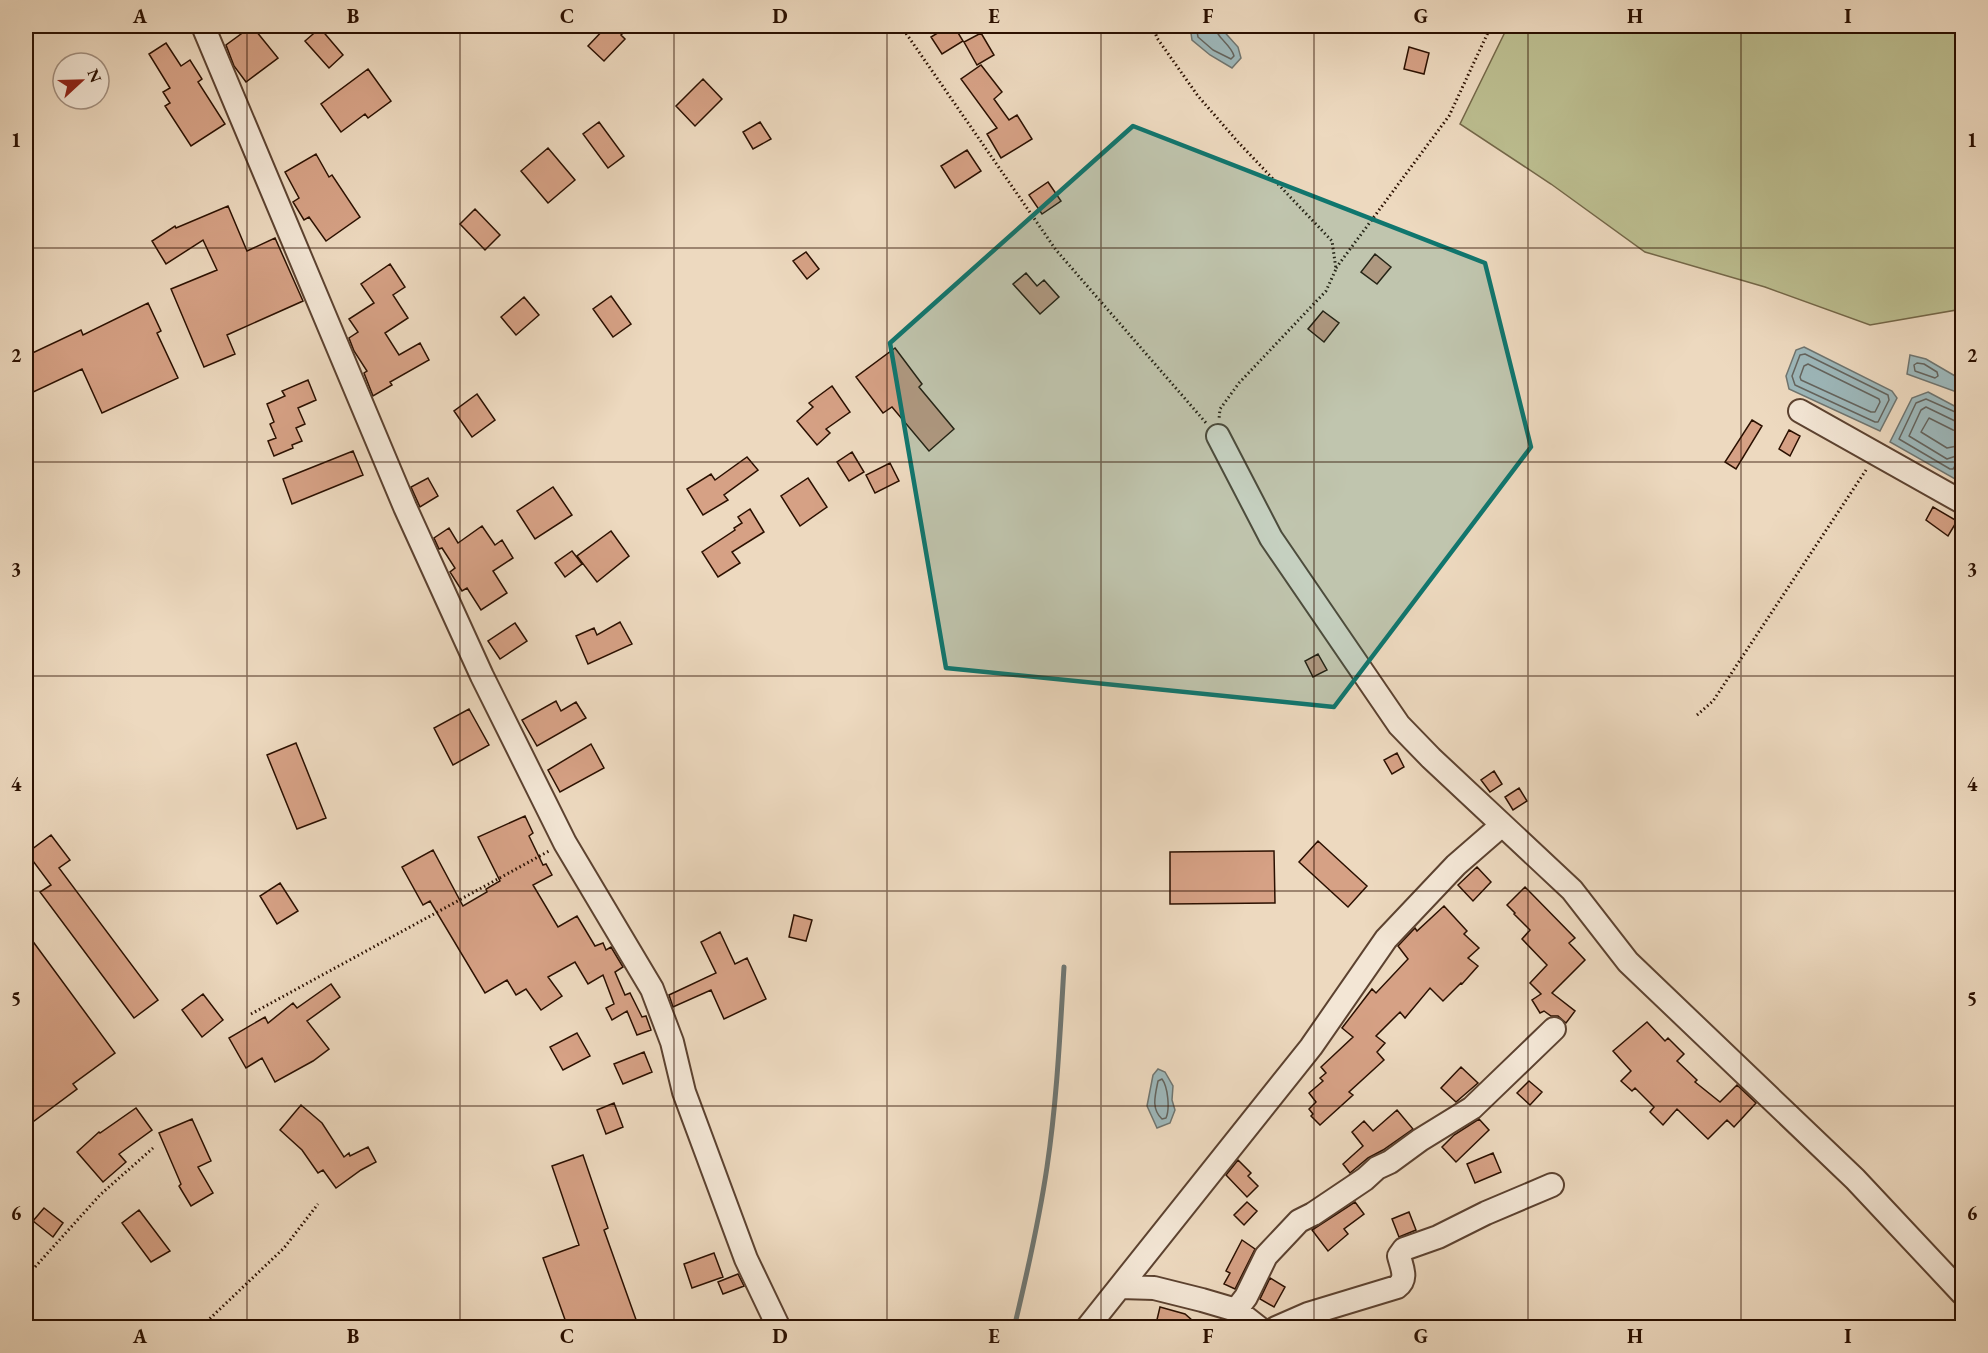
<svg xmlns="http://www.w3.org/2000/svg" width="1988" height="1353" viewBox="0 0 1988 1353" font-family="'EB Garamond',serif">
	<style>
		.green { fill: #bcbe90; stroke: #746748; stroke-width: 1.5 }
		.water { fill: #9db8bb; stroke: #6f7570; stroke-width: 1.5 }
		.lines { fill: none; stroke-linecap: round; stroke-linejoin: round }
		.shore { stroke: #64645e; stroke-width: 1.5 }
		.stream { stroke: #6f7570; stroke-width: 5 }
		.building { fill: #d6a185; stroke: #2b1000; stroke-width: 1.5 }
		.minor-casing { stroke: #5c4230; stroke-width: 26 }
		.path { stroke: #2b1000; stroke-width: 3; stroke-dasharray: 1.5 3; stroke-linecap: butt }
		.minor { stroke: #f3e6d5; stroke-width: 22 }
		.marked { fill: #0f766e; fill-opacity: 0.2; stroke: #0f766e; stroke-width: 4.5; stroke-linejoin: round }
		.grid { fill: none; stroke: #2b1000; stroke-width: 1.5; stroke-opacity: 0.55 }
		.neatline { fill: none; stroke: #2b1000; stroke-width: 2 }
		.grid-label { font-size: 20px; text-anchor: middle; font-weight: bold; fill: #2b1000 }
	</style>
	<rect width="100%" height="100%" fill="#edd9bf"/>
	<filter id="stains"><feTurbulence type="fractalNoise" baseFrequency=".00333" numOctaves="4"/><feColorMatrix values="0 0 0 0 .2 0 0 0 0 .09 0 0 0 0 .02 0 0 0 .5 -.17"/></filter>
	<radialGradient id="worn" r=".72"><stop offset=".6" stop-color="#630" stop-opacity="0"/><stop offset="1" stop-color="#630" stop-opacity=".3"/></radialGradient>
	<!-- green -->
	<path class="green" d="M1508 26H1962V309L1870 325 1765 287 1645 252 1551 184 1460 124Z"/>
	<!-- water -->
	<path class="water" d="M1190 26H1219L1238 47 1241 58 1232 68 1210 55 1192 40Z
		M1804 347 1892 391 1897 398 1880 431 1789 389 1786 376 1796 350Z
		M1910 355 1926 359 1962 380V394L1907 374Z
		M1928 392 1962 410V461L1955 479 1890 442 1912 398Z
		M1158 1069 1165 1072 1173 1086 1172 1100 1175 1110 1170 1123 1157 1128 1147 1106 1153 1075Z"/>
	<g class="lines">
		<!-- shore -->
		<path class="shore" d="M1196 26 1198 37 1213 50 1231 59 1234 56C1231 44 1216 38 1215 26
			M1805 354 1888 395 1889 400 1878 422H1875L1795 385 1792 376 1800 355Z
			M1917 363 1924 364 1937 372 1938 376 1935 378 1915 371 1914 365Z
			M1808 364 1879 399 1880 402 1875 412H1871L1801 380 1800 377 1804 366Z
			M1962 415 1926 399 1916 403 1899 439 1950 469H1953L1957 463 1962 462
			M1962 423 1955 421 1926 407 1921 410 1909 436 1947 459 1962 454
			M1962 432 1953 430 1929 418 1921 432 1947 448 1962 445
			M1162 1079C1168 1087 1170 1109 1166 1118L1162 1119C1151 1109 1155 1096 1158 1081Z"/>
		<!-- stream -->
		<path class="stream" d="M1014 1328C1027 1274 1039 1221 1047 1167 1057 1100 1060 1033 1064 967"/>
	</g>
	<!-- building -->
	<path class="building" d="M252 26 278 58 246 82 234 66 226 45Z
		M607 26H630L621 35 625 39 604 61 588 46Z
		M949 26H954L963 41 942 54 931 37Z
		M320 28 343 55 329 68 305 41Z
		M981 33 994 55 977 65 964 42Z
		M166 43 181 66 190 60 202 79 198 82 225 124 191 146 165 106 170 103 163 92 170 88 149 54Z
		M1409 47 1429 53 1424 74 1404 69Z
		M981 65 1002 92 994 99 1009 120 1017 115 1032 139 1001 158 987 134 997 128 961 79Z
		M368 69 391 101 368 118 365 114 341 132 321 104Z
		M703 79 722 99 695 126 676 106Z
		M599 122 624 156 608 168 583 134Z
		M760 122 771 139 753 149 743 132Z
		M548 148 575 180 548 203 521 171Z
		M967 150 981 171 955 188 941 166Z
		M316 154 329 177 332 175 360 217 326 241 309 217 304 220 293 202 299 198 285 172Z
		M1048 182 1061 201 1042 214 1029 195Z
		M228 206 247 251 275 238 303 301 227 335 235 354 204 367 171 289 217 270 203 240 166 264 152 241 175 226 176 228Z
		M475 209 500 235 485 250 460 224Z
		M806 252 819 269 807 279 793 261Z
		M1375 254 1391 267 1377 284 1361 272Z
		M390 264 405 287 393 295 408 318 385 333 399 355 420 343 429 360 390 382 392 385 373 396 364 373 367 371 354 351 349 338 358 332 349 319 374 303 361 284Z
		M1026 273 1037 286 1044 280 1059 297 1040 314 1013 284Z
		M611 296 631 324 613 337 593 309Z
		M524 297 539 315 516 335 501 317Z
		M148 303 161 331 157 333 178 378 102 413 82 369 29 394 26 386V356L81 330 83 335Z
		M1323 311 1339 323 1324 342 1308 329Z
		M895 348 922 384 919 387 954 429 929 451 892 407 883 413 856 377Z
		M308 380 316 400 298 408 305 424 296 428 302 441 292 445 293 448 274 456 268 441 276 438 270 424 274 422 267 404 285 396 282 391Z
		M832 386 850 412 826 429 830 433 817 445 797 421 813 407 809 403Z
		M477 394 495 420 472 437 454 411Z
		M1752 420 1762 426 1736 469 1725 462Z
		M1789 430 1800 436 1790 456 1779 449Z
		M353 451 363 475 292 504 283 479Z
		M852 452 864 472 849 481 837 462Z
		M747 457 758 470 724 495 728 500 703 515 687 489 711 474 715 480Z
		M890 463 899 481 875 493 866 475Z
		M428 478 438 496 420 507 411 487Z
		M808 478 827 507 800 526 781 496Z
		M553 487 572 515 535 539 517 511Z
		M1933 507 1957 521 1948 536 1926 520Z
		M750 509 764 532 732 552 740 563 718 577 702 552 735 530 734 528 742 523 738 517Z
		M482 526 495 545 502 540 513 558 493 571 507 593 481 610 467 588 462 591 450 572 455 568 442 548 439 549 434 538 449 528 458 543Z
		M611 531 629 556 597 582 577 556Z
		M572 551 582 564 565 577 555 563Z
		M620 622 632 644 588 664 576 636 594 628 597 635Z
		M515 623 527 641 500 659 488 641Z
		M1318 654 1327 670 1313 677 1305 661Z
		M556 701 561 711 576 702 586 718 537 746 522 720Z
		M469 709 489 745 453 765 434 728Z
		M296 743 326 818 297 829 267 755Z
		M591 744 604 768 560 792 548 770Z
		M1397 753 1404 767 1392 774 1384 760Z
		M1494 771 1502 784 1490 792 1481 780Z
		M1519 788 1527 801 1513 810 1505 797Z
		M525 816 533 833 529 836 543 865 546 864 552 875 533 885 558 927 577 916 595 946 603 943 606 950 611 947 623 967 615 972 625 995 630 993 642 1017 646 1016 651 1030 637 1035 627 1011 612 1020 606 1008 614 1004 603 975 588 984 575 962 548 977 562 996 541 1010 526 989 516 995 507 980 485 993 430 901 423 905 402 867 433 850 463 906 487 892 486 889 500 881 478 837Z
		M51 835 70 860 59 868 158 1000 134 1018 40 892 51 885 27 853Z
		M1318 841 1367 886 1348 907 1299 862Z
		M1274 851 1275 903 1170 904V852Z
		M1477 867 1491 882 1473 901 1458 885Z
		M280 883 298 911 277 924 260 896Z
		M1525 887 1575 938 1569 943 1585 960 1552 993 1575 1011 1566 1023 1558 1016H1551L1544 1011 1540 1013 1532 1000 1541 994 1530 983 1547 965 1522 939 1530 930 1514 914 1515 913 1507 905Z
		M1444 906 1467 931 1464 934 1479 948 1468 958 1478 966 1462 984 1461 983 1443 1001 1430 988 1405 1018 1400 1012 1376 1036 1385 1043 1377 1052 1384 1060 1349 1092 1353 1095 1320 1125 1311 1116 1313 1114 1309 1109 1316 1102 1309 1093 1323 1081 1320 1078 1326 1073 1321 1067 1353 1037 1342 1028 1372 989 1376 993 1408 959 1398 946 1415 928 1417 931Z
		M794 915 812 920 806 941 789 937Z
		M26 932 115 1053 73 1084 77 1089 26 1127Z
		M720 932 735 964 747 958 766 999 724 1019 711 990 673 1007 669 995 716 973 701 942Z
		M331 984 340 997 307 1021 329 1049 313 1061 275 1082 262 1058 246 1068 229 1038 265 1017 268 1023 293 1003 297 1008Z
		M203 994 223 1020 202 1037 182 1010Z
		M1647 1022 1665 1041 1668 1038 1684 1054 1677 1061 1697 1080 1695 1082 1720 1102 1737 1085 1756 1103 1734 1127 1727 1120 1708 1139 1677 1109 1663 1125 1650 1112 1654 1107 1635 1088 1632 1091 1621 1081 1631 1071 1613 1051Z
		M577 1033 590 1056 563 1070 550 1047Z
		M644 1052 652 1072 623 1084 614 1064Z
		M1461 1067 1478 1083 1456 1102 1441 1088Z
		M1529 1081 1542 1092 1530 1105 1517 1093Z
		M614 1103 623 1127 606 1134 597 1110Z
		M301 1105 322 1123 344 1157 349 1153 350 1156 368 1147 376 1162 361 1170 336 1188 323 1170 318 1173 302 1150 280 1130Z
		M136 1108 152 1130 119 1154 126 1162 103 1182 77 1152 99 1132 100 1133Z
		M1397 1110 1413 1129 1383 1150 1368 1158 1350 1173 1343 1164 1363 1146 1352 1132 1364 1121 1373 1131Z
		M192 1119 211 1161 198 1167 213 1193 191 1206 179 1186 181 1184 159 1133Z
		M1479 1119 1489 1130 1456 1162 1442 1147 1454 1135Z
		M1493 1153 1501 1172 1475 1183 1467 1164Z
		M583 1155 608 1228 604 1230 639 1328H568L543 1258 579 1245 552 1166Z
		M1238 1160 1251 1173 1248 1176 1258 1186 1247 1197 1226 1175Z
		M1247 1202 1257 1211 1244 1225 1234 1215Z
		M1355 1202 1364 1214 1344 1229 1348 1234 1328 1251 1312 1230Z
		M44 1208 63 1223 53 1237 33 1221Z
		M139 1210 170 1251 151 1262 122 1223Z
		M1409 1212 1416 1230 1399 1237 1392 1219Z
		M1242 1240 1255 1249 1235 1289 1224 1284 1230 1273 1226 1271Z
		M714 1253 723 1277 692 1288 684 1264Z
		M738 1274 744 1286 723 1294 718 1282Z
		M1270 1278 1285 1287 1274 1307 1260 1299Z
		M1160 1307 1185 1314 1201 1328H1155Z"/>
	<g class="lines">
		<defs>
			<path id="minor" d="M203 26 405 507 482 676 565 843 652 989 672 1042 684 1092 746 1259 779 1328
				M1800 411 1962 502
				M1218 436 1271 538 1399 725 1431 758 1572 890 1628 962 1855 1179 1962 1293
				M1120 1287 1154 1288 1202 1300 1236 1310 1259 1328
				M1236 1310 1246 1297 1266 1256 1299 1221 1313 1214 1365 1179 1377 1168 1390 1162 1420 1140 1472 1108 1554 1029
				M1087 1328 1311 1047 1386 939 1456 865 1502 825
				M1276 1328 1308 1314 1397 1287C1408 1279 1402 1268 1399 1256L1404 1249 1438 1237 1486 1213 1552 1185"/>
		</defs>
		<!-- minor casing -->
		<use href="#minor" class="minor-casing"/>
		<!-- path -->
		<path class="path" d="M901 26 1056 250 1207 424
			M1153 26 1157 38 1198 96 1238 142 1332 241 1336 269 1326 291 1239 383 1220 409 1219 419
			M1336 268 1449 116 1491 26
			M1697 715 1713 701 1866 470
			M251 1014 549 851
			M26 1277 100 1195 153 1148
			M200 1328 284 1248 318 1204"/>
		<!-- minor -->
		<use href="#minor" class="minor"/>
	</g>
	<!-- marked area -->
	<path class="marked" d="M1133 126 1485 263 1531 447 1334 707 946 668 890 343Z"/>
	<!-- grid -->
	<path class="grid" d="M247 26V1328M460 26V1328M674 26V1328M887 26V1328M1101 26V1328M1314 26V1328M1528 26V1328M1741 26V1328M26 248H1962M26 462H1962M26 676H1962M26 891H1962M26 1106H1962"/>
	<!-- margin -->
	<rect width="1988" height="1353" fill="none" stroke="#edd9bf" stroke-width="66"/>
	<!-- north arrow -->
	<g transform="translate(81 81) rotate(68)"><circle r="28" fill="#f3e6d5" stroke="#a39080" stroke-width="1.5"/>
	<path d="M0-4.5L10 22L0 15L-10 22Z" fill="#8f2418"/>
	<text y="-9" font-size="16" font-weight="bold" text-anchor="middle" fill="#2b1000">N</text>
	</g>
	<rect x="33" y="33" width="1922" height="1287" class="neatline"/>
	<g class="grid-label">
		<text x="140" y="23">A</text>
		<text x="353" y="23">B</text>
		<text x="567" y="23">C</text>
		<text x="780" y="23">D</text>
		<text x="994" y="23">E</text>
		<text x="1208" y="23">F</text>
		<text x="1421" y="23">G</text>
		<text x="1635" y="23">H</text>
		<text x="1848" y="23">I</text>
		<text x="16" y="147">1</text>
		<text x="1972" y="147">1</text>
		<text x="16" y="362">2</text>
		<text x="1972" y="362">2</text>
		<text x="16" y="576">3</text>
		<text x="1972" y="576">3</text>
		<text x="16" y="791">4</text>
		<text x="1972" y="791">4</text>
		<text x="16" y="1005">5</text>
		<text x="1972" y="1005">5</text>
		<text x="16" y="1220">6</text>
		<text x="1972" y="1220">6</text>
		<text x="140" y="1343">A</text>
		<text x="353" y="1343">B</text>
		<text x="567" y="1343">C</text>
		<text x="780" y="1343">D</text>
		<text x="994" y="1343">E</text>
		<text x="1208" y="1343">F</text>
		<text x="1421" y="1343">G</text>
		<text x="1635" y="1343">H</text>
		<text x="1848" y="1343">I</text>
	</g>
	<rect width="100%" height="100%" filter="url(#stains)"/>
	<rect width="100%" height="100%" fill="url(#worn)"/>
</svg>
